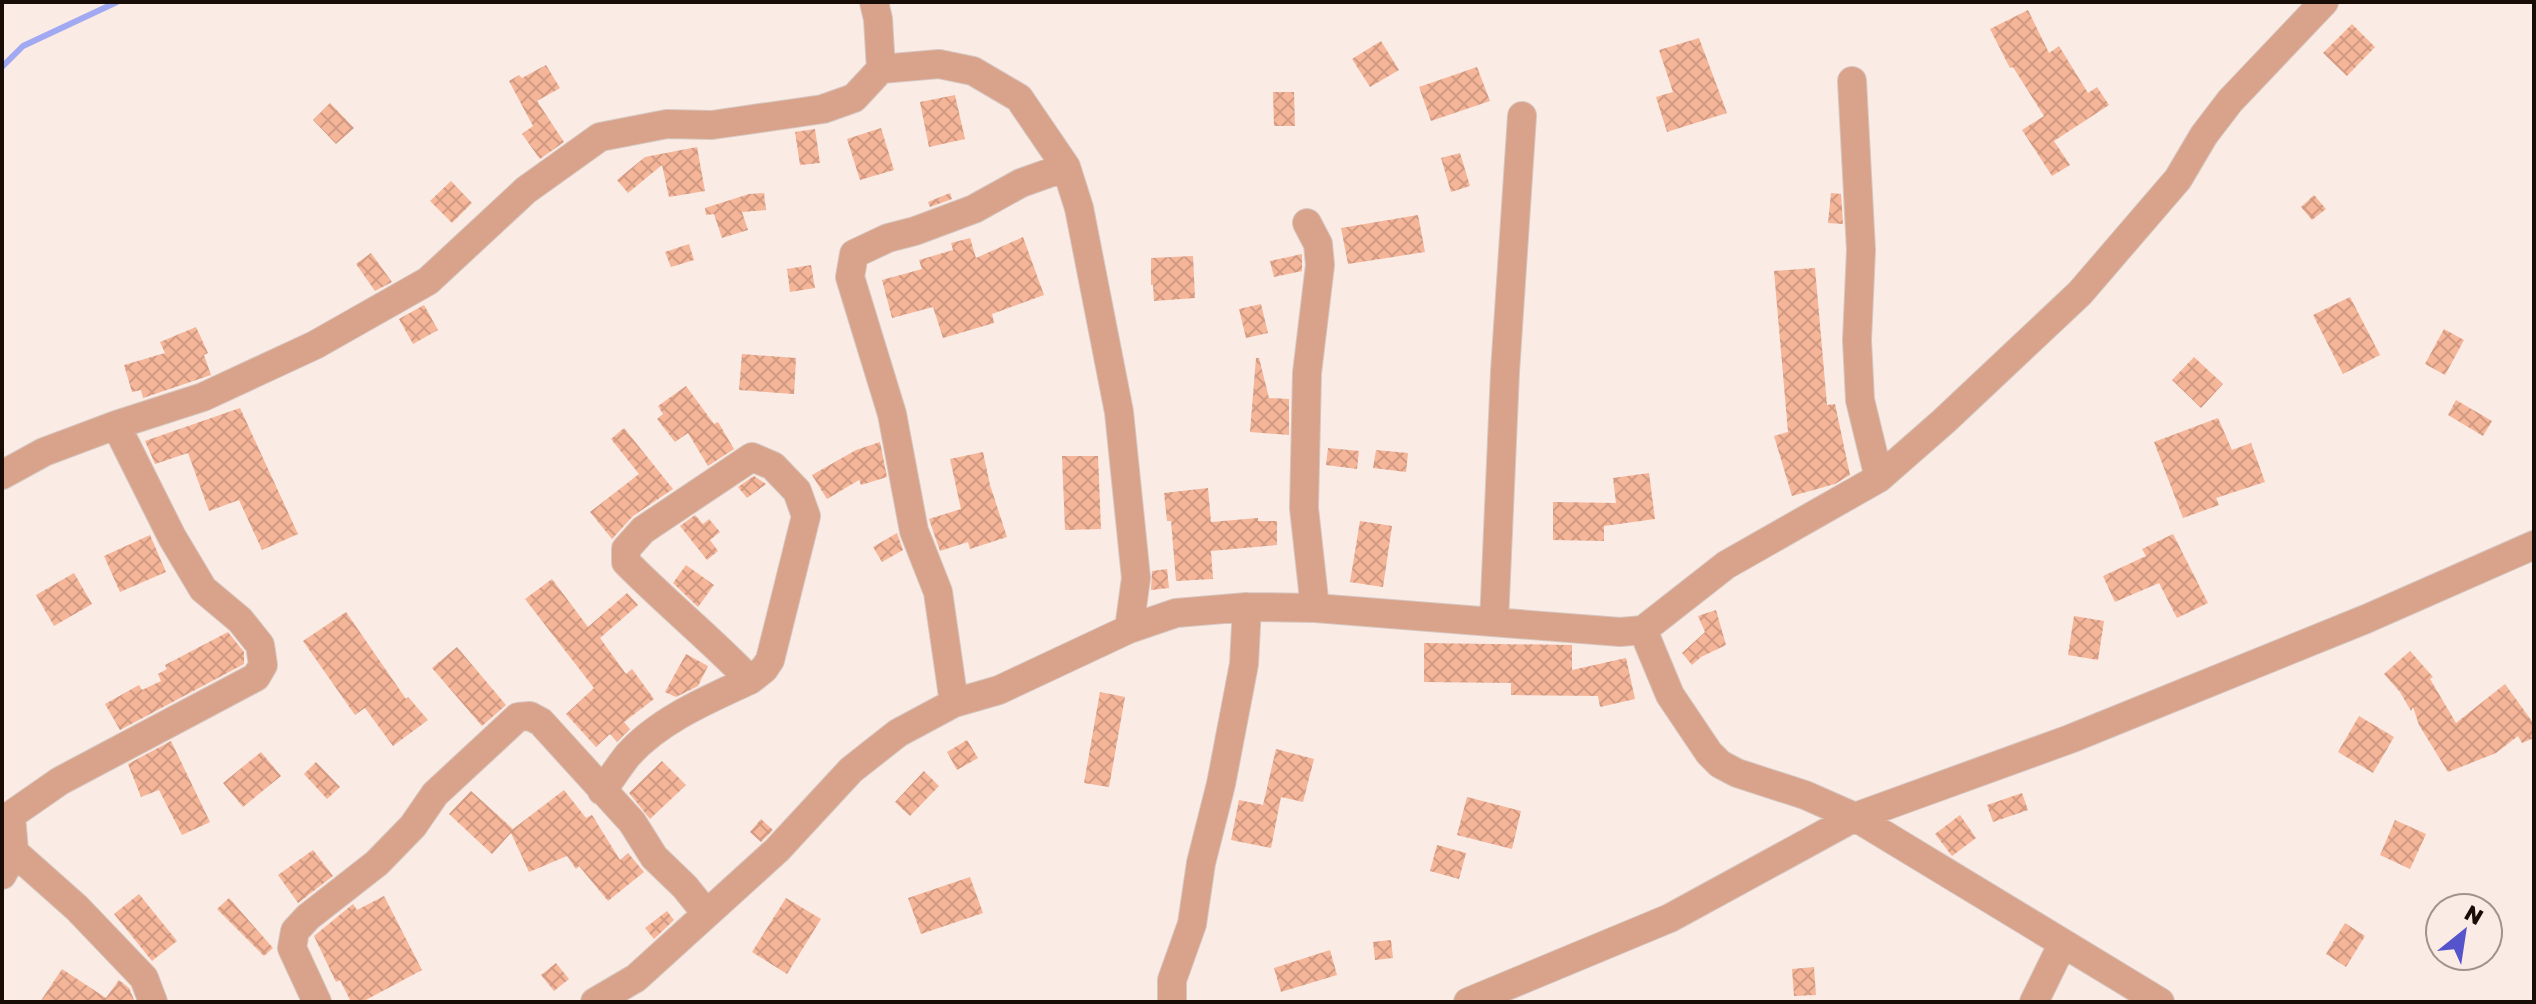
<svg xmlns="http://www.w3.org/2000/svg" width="2536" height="1004" viewBox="0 0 2536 1004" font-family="'Golos Text',sans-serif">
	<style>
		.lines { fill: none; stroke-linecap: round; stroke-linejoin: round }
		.stream { stroke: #a1a9f2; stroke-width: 6 }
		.building { fill: url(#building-cross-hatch) }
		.minor-casing { stroke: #d6c7c1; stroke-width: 30 }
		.minor { stroke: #d9a28a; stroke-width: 28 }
	</style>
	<defs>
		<pattern id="building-cross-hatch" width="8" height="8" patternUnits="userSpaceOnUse" patternTransform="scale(2)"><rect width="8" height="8" fill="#f5b599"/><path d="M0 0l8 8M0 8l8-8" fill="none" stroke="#d19a82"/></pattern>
	</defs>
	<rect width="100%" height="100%" fill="#faebe4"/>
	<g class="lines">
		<!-- stream -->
		<path class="stream" d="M2 67 23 46 117 2"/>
	</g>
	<!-- building -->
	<path class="building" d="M2028 10 2049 53 2059 46 2088 93 2097 87 2109 105 2054 141 2070 165 2052 176 2022 130 2044 116 2013 67 2010 68 1990 29Z
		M2352 24 2375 47 2347 76 2323 53Z
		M1699 38 1727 113 1667 132 1656 97 1673 92 1659 50Z
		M1381 41 1399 70 1370 87 1352 59Z
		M546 65 560 88 537 101 564 142 540 159 522 134 533 126 509 81 519 75 522 78Z
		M1477 67 1490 101 1431 121 1419 87Z
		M1273 92H1294L1295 126H1274Z
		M955 95 965 139 929 147 920 102Z
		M330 103 354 128 336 144 313 120Z
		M881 128 894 170 860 180 847 139Z
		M815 129 820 163 800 165 795 132Z
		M697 147 705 191 669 197 662 165 628 193 617 180 645 157Z
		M1460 153 1470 186 1451 192 1441 158Z
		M451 181 472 203 452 223 430 201Z
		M764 193 766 210 742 212 748 230 722 238 714 214 706 215 705 208 749 194Z
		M950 193 952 199 930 207 928 202Z
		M1831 193 1841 194 1843 224 1828 223Z
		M2314 195 2326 209 2312 220 2301 207Z
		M1418 215 1425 252 1348 264 1341 228Z
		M1023 237 1044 295 992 314 994 323 943 338 933 307 892 318 882 280 922 269 919 260 953 250 951 243 970 238 976 258Z
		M689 244 694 260 671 267 665 252Z
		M371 253 392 282 375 291 356 264Z
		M1302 254V271L1274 277 1270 261Z
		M1193 256 1195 298 1154 301 1153 285H1151V258Z
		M811 265 815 288 790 292 787 269Z
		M1815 268 1827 405 1835 404 1850 475 1835 484 1792 496 1774 436 1788 432 1774 271Z
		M2350 297 2380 355 2343 374 2313 315Z
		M1261 304 1268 333 1246 338 1239 309Z
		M424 305 438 330 413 344 399 319Z
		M196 327 208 353 204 355 211 375 143 398 141 390 132 392 124 365 165 353 160 342Z
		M2444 329 2464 340 2445 375 2425 364Z
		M742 354 796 358 794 394 739 390Z
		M2194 357 2223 384 2201 408 2172 380Z
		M1256 358H1259L1269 398 1289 399V435L1250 432Z
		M686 386 714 424 718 422 734 449 708 466 688 433 675 442 657 419 663 414 658 406Z
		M2456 400 2492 421 2483 436 2448 415Z
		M240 408 298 534 262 550 239 500 209 511 188 453 155 464 145 441Z
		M2218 418 2232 450 2251 443 2265 482 2216 498 2219 505 2183 518 2154 442Z
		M624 428 673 489 633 516 612 539 590 512 639 474 611 439Z
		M880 442 887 477 861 485 859 480 827 499 812 475 856 450Z
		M1328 448 1359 451 1357 469 1326 465Z
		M1376 450 1408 453 1406 472 1373 468Z
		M983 452 990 485 1007 537 970 549 968 542 940 551 929 519 961 509 950 459Z
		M1062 456H1098L1101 529 1065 530Z
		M1649 473 1655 519 1604 526V541L1553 540V502L1616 503 1613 478Z
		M754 476 766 484 747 498 738 487Z
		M1208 488 1211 522 1258 518V521H1277V545L1211 551 1213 579 1176 581 1171 521H1167L1164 493Z
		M695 515 703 524 709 519 720 532 710 540 718 551 707 560 680 526Z
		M1360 521 1392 526 1383 587 1350 582Z
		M897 533 903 550 882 562 873 547Z
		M2173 534 2208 603 2177 618 2159 583 2115 602 2103 576 2146 556 2142 549Z
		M150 535 166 572 120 592 104 556Z
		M686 565 714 585 698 607 673 583Z
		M1167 569 1169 588 1151 590 1152 571Z
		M74 573 92 604 54 626 36 595Z
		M552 579 588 627 627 593 638 605 600 638 626 674 632 669 654 699 624 722 630 729 617 742 610 734 596 747 566 714 594 688 525 599Z
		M1716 610 1726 645 1701 657 1692 665 1682 653 1705 632 1698 616Z
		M346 612 406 699 408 697 428 720 393 746 365 708 355 715 303 641Z
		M2074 616 2104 621 2098 660 2068 655Z
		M228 632 244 652V664L120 730 105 704 139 685 142 690 161 681 158 674 167 669 165 665Z
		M1424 643 1572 645V670L1626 658 1635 699 1600 707 1598 696 1511 695V683L1424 682Z
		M457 647 506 705 482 726 432 668Z
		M2410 651 2433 677 2430 679 2456 723 2505 684 2534 724V738L2522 743 2518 736 2496 753 2448 772 2419 725 2413 707 2411 711 2400 692 2384 674Z
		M686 654 708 666 698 686 676 697 665 692Z
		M1100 692 1125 697 1109 787 1084 783Z
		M2359 716 2394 737 2373 773 2338 752Z
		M967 740 978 758 957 770 947 752Z
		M171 741 210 822 182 835 159 790 141 797 128 764Z
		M1276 749 1314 759 1303 802 1281 797 1271 848 1231 840 1239 800 1263 805Z
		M261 752 281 776 243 807 223 783Z
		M662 761 686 785 650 819 629 793Z
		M316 762 340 787 327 799 304 774Z
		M924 771 939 786 910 816 895 802Z
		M564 790 586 818 592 815 620 860 628 853 644 872 608 901 579 866 576 869 567 856 529 872 511 833 492 854 449 814 471 791 513 829Z
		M2022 793 2028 810 1993 822 1987 805Z
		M1467 797 1521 811 1512 849 1457 835Z
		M1960 815 1976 838 1952 856 1935 834Z
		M761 819 773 830 761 842 750 832Z
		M2395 820 2426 834 2410 869 2380 855Z
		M1437 845 1466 853 1459 879 1430 871Z
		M313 850 333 876 298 903 278 875Z
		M970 877 983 913 921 934 908 898Z
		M139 894 177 941 152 961 114 914Z
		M384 896 422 970 362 1002H351L340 980 336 982 314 936 353 904 357 910Z
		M229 898 273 948 264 956 217 909Z
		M786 898 821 919 787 974 752 952Z
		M667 911 674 920 654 939 645 928Z
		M2345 923 2365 936 2346 967 2326 954Z
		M1391 940 1393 958 1375 960 1373 942Z
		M1330 950 1337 975 1281 992 1274 968Z
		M556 963 569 979 554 991 541 975Z
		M1814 967 1816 995 1794 996 1792 969Z
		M62 969 106 998 119 980 129 988 135 1002H40Z"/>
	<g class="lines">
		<defs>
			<path id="minor" d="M874 2 878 19 881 69 939 64 973 71 1019 98 1066 167 1079 208 1119 412 1136 578 1129 629
				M1852 81 1861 250 1857 340 1860 400 1879 478
				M1307 223 1318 244 1320 265 1307 373 1304 508 1315 608
				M2 475 44 452 116 425 203 397 315 345 428 281 526 190 600 137 667 124 712 125 823 109 854 98 881 69
				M1494 622 1505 372 1522 116
				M1643 630 1670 695 1709 753 1720 764 1737 773 1805 795 1855 817 2160 1002
				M954 703 938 592 914 531 892 414 850 277 854 254 888 238 915 231 974 209 1021 183 1066 167
				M602 791C611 779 619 766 628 755 659 720 709 699 750 680 710 638 666 603 626 562V549L643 530 752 457 773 466 797 491 806 516 770 660 764 669 750 680
				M14 852 77 908 144 978 153 1002
				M2 875 14 852 11 815 60 781 256 677 263 665 260 645 240 620 203 589 172 537 116 425
				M317 1002 292 948 295 931 308 917 377 863 413 826 435 794 518 717 530 716 541 722 632 822 654 857 685 887 706 913
				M595 1002 636 978 777 850 851 770 898 733 954 703 999 690 1129 629 1176 613 1247 607 1315 608 1620 632 1643 630 1726 565 1879 478 1944 421 2080 293 2178 179 2204 135 2230 101 2324 2
				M1172 1002V980L1192 924 1201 863 1221 784 1244 664 1247 607
				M1468 1002 1670 918 1855 817 2070 739 2366 619 2534 545
				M2034 1002 2062 945"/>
		</defs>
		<!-- minor casing -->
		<use href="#minor" class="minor-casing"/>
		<!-- minor -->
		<use href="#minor" class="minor"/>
	</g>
	<!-- border -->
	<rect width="2536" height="1004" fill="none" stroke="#180c07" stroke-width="8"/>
	<!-- north arrow -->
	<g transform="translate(2464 932) rotate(30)"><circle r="38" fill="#faebe4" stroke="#a0928c" stroke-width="2"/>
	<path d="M0-6L14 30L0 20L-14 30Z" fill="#5654cb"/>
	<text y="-12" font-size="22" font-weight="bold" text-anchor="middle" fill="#180c07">N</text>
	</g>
</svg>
